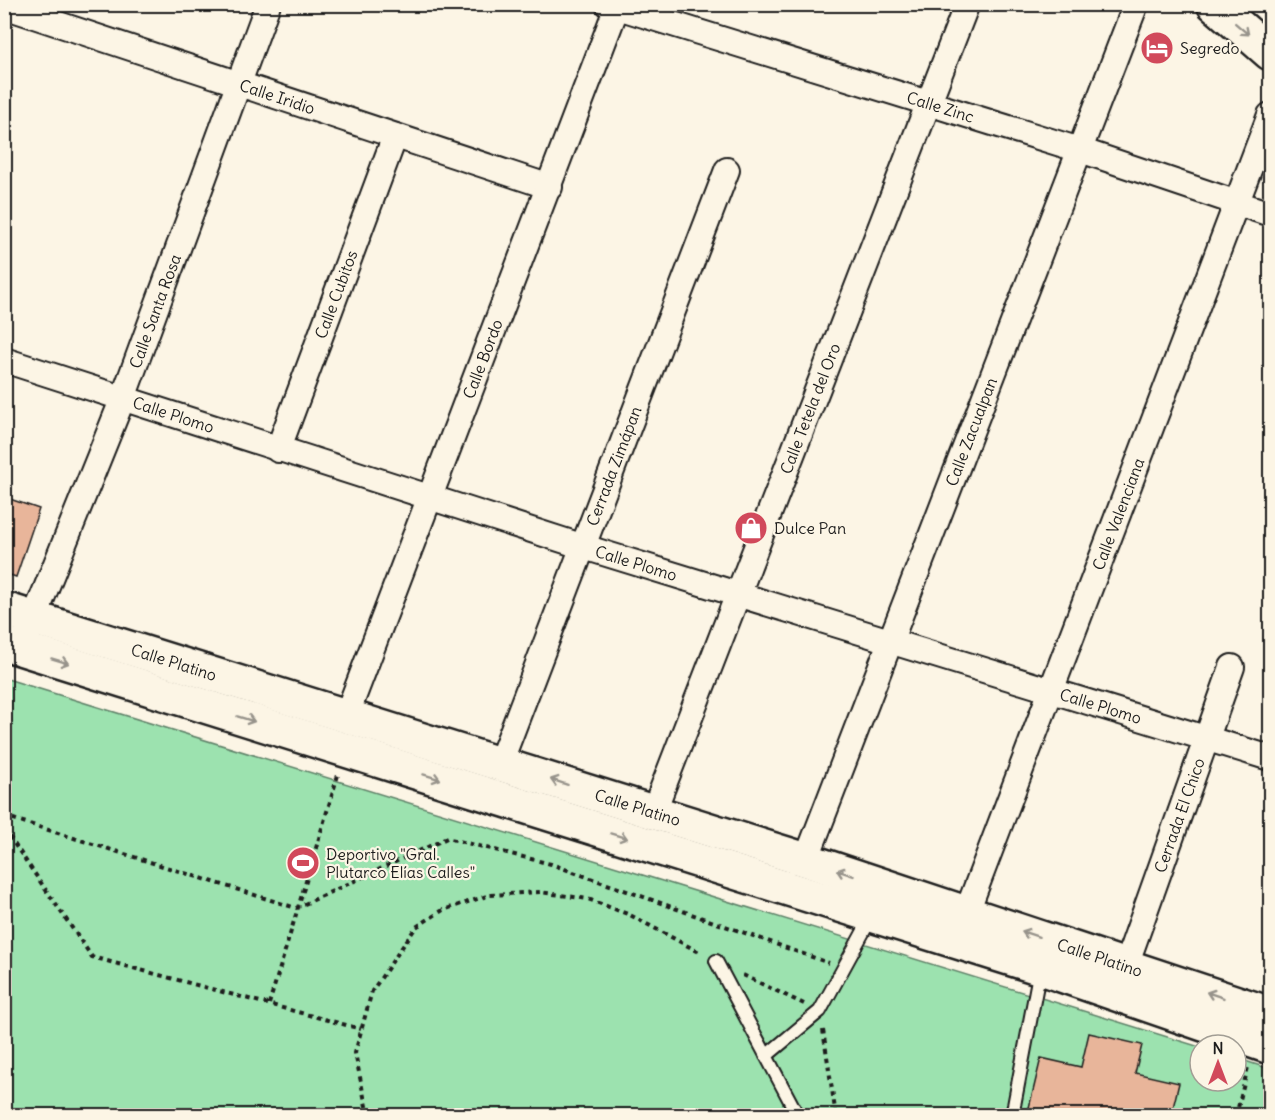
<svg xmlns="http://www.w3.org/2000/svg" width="1275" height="1120" font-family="Delius,sans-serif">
	<rect width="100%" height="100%" fill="#fcf5e5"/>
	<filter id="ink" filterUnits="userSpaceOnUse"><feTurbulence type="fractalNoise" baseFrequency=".0167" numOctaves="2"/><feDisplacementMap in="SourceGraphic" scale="12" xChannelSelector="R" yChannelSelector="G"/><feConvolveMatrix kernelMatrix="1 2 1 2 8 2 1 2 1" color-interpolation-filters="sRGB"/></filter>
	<g filter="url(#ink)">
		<path fill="#9ce2af" stroke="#5c7f66" stroke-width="1.5" d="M 4,678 L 1200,1047 L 1200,1081 L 1236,1081 L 1236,1058 L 1270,1069 L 1270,1115 L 5,1115 Z"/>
		<path fill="#e8b59a" stroke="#1c1c1c" stroke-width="1.5" d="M 4,497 L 39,509 L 16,577 L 4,573 Z
			M 1089,1033 L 1142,1045 L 1135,1073 L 1179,1083 L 1171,1116 L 1027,1116 L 1041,1058 L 1081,1067 Z"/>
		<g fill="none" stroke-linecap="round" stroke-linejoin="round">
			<g stroke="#1c1c1c" stroke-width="16">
				<path id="lane" d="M 716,961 L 798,1116
					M 766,1056 L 820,1011 L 872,916
					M 1012,1116 L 1040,969"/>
			</g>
			<g stroke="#1c1c1c" stroke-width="28">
				<g id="street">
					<path id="s1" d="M 608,4 L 1080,150 L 1270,214"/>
					<path id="s2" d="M 4,6 L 550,187"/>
					<path id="s3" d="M 4,360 L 584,547 L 1270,758"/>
					<path id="s4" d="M 278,450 L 395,136"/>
					<path id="s5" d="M 28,633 L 123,398 L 268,4"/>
					<path id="s6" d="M 347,714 L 618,4"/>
					<path id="s7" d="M 500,763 L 727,170"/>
					<path id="s8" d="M 653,813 L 967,4"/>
					<path id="s9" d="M 806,860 L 1136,4"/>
					<path id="s10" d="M 966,914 L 1270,115"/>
					<path id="s11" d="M 1126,965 L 1232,667"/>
				</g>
			</g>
			<g stroke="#1c1c1c" stroke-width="38">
				<g id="secondary">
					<path d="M 1214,4 L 1270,53"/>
					<path id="s12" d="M 4,609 L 806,860 L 1270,1014"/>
					<path d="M 4,643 L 1041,968 L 1270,1047"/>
				</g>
			</g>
			<path stroke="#1c1c1c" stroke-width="4" stroke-dasharray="4.5 4.5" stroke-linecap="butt" d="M 4,816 L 296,908 L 447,838 L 551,864 L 829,963
				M 4,829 L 92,957 L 361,1029
				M 743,975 L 804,1004
				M 269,1004 L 338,775
				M 823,1030 L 836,1116
				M 368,1116 L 355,1053 L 372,991 L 416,927 L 443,910 L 490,895 L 540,892 L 588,899 L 630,915 L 701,953
				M 1236,1116 L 1248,1067"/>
			<use href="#lane" stroke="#fcf5e5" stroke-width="12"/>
			<use href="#street" stroke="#fcf5e5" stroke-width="24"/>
			<use href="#secondary" stroke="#fcf5e5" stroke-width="33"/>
		</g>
		<defs><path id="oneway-shaft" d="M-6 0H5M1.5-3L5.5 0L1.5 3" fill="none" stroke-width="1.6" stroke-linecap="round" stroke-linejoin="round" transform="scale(1.5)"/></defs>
		<g stroke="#97938b">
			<use href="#oneway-shaft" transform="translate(1242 29) rotate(41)"/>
			<use href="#oneway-shaft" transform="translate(60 661) rotate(17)"/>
			<use href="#oneway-shaft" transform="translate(246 719) rotate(17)"/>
			<use href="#oneway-shaft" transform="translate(432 777) rotate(17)"/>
			<use href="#oneway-shaft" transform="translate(559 782) rotate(-162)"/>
			<use href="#oneway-shaft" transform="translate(619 836) rotate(17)"/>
			<use href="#oneway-shaft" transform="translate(845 873) rotate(-161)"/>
			<use href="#oneway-shaft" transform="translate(1030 934) rotate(-162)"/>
			<use href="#oneway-shaft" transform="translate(1215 995) rotate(-161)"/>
		</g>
	</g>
	<defs>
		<g id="hotel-disc" transform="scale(1.725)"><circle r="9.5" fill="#d1495b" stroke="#fcf5e5"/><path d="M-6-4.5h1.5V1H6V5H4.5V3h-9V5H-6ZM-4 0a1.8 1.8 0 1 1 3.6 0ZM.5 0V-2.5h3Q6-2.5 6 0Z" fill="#fff"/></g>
		<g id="shop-disc" transform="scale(1.725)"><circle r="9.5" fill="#d1495b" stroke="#fcf5e5"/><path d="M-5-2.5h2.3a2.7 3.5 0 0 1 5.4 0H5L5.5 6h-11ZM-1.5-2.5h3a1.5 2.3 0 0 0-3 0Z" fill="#fff"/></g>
		<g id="stadium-disc" transform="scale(1.725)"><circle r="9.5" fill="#d1495b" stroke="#fcf5e5"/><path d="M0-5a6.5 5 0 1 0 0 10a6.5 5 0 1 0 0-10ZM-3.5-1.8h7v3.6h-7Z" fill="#fff"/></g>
	</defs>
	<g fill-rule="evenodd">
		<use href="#hotel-disc" x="1157" y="48"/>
		<use href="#shop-disc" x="751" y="528"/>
		<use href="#stadium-disc" x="303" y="863"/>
	</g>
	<g text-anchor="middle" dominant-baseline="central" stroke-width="4.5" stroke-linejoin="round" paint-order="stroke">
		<g font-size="16" fill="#1c1c1c" stroke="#fcf5e5" text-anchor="start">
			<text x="1180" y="48">Segredo</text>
			<text x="774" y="528">Dulce Pan</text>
			<text x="326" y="854">Deportivo "Gral.<tspan x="326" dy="18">Plutarco Elías Calles"</tspan></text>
		</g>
		<g font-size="16" fill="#1c1c1c" stroke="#fcf5e5">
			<text stroke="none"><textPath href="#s2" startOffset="288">Calle Iridio</textPath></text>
			<text stroke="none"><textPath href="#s1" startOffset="348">Calle Zinc</textPath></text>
			<text stroke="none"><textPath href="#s4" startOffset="166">Calle Cubitos</textPath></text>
			<text stroke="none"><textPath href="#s5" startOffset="346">Calle Santa Rosa</textPath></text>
			<text stroke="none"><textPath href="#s6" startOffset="380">Calle Bordo</textPath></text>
			<text stroke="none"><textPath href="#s8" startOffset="434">Calle Tetela del Oro</textPath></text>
			<text stroke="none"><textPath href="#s3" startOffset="178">Calle Plomo</textPath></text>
			<text stroke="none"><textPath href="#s9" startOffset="459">Calle Zacualpan</textPath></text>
			<text stroke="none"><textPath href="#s7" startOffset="318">Cerrada Zimápan</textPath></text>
			<text stroke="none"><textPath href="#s10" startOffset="428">Calle Valenciana</textPath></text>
			<text stroke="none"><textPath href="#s3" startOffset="664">Calle Plomo</textPath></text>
			<text stroke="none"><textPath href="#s12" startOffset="178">Calle Platino</textPath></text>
			<text stroke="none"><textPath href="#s3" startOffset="1150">Calle Plomo</textPath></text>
			<text stroke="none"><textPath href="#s12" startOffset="664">Calle Platino</textPath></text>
			<text stroke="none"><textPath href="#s11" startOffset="159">Cerrada El Chico</textPath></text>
			<text stroke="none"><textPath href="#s12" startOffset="1150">Calle Platino</textPath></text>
		</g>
	</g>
	<rect width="1275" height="1120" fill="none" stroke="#fcf5e5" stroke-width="24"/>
	<rect x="12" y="12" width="1251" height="1096" fill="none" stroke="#1c1c1c" stroke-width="2" filter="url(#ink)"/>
	<g transform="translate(1218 1063)"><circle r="28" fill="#fcf5e5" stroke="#a29e95" stroke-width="1.5"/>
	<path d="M0-4.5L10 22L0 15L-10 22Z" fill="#d1495b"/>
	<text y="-9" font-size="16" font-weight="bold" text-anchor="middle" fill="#1c1c1c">N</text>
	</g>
</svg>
